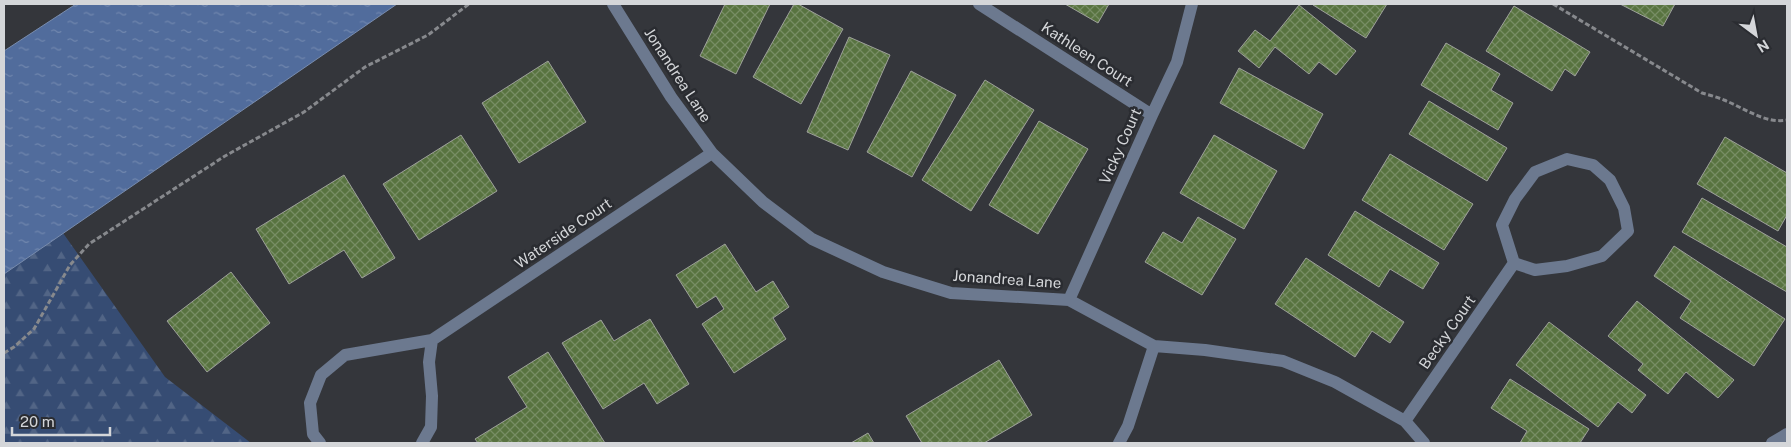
<svg xmlns="http://www.w3.org/2000/svg" width="1791" height="447" font-family="'Public Sans',sans-serif">
	<defs>
		<pattern id="forest-firs" width="22" height="20" patternUnits="userSpaceOnUse" patternTransform="scale(1.25)"><rect width="22" height="20" fill="#364c73"/><path d="M5 1l3.5 6h-7zM16 11l3.5 6h-7z" fill="#526586"/></pattern>
		<pattern id="water-ripples" width="26" height="14" patternUnits="userSpaceOnUse" patternTransform="scale(1.25)"><rect width="26" height="14" fill="#516c9c"/><path d="M2 4q2-2 4 0t4 0M15 11q2-2 4 0t4 0" fill="none" stroke="#7187ae"/></pattern>
		<pattern id="building-cross-hatch" width="8" height="8" patternUnits="userSpaceOnUse" patternTransform="scale(1.25)"><rect width="8" height="8" fill="#587340"/><path d="M0 0l8 8M0 8l8-8" fill="none" stroke="#778d64"/></pattern>
	</defs>
	<rect width="100%" height="100%" fill="#34363b"/>
	<path fill="url(#forest-firs)" d="M 63,233 L 165,377 L 251,443 L 4,443 L 4,274 Z"/>
	<path fill="url(#water-ripples)" stroke="#788cae" d="M 76,4 L 397,4 L 4,274 L 4,51 Z"/>
	<path fill="url(#building-cross-hatch)" stroke="#9da09a" d="M 725,4 L 770,4 L 736,74 L 700,56 Z
		M 794,4 L 798,4 L 843,29 L 801,104 L 753,77 Z
		M 1065,4 L 1109,4 L 1098,23 Z
		M 1314,4 L 1387,4 L 1366,38 L 1313,5 Z
		M 1620,4 L 1675,4 L 1663,26 Z
		M 1299,5 L 1356,51 L 1336,75 L 1319,62 L 1309,74 L 1275,47 L 1259,68 L 1238,51 L 1255,30 L 1270,41 Z
		M 1514,6 L 1590,52 L 1575,76 L 1565,69 L 1552,91 L 1486,51 Z
		M 849,37 L 890,55 L 848,150 L 807,132 Z
		M 1446,43 L 1500,74 L 1491,90 L 1513,103 L 1498,130 L 1421,85 Z
		M 548,61 L 586,122 L 519,163 L 482,103 Z
		M 1239,68 L 1323,114 L 1304,149 L 1220,103 Z
		M 911,71 L 956,95 L 912,177 L 867,152 Z
		M 985,80 L 1034,110 L 971,211 L 922,180 Z
		M 1429,101 L 1507,148 L 1487,181 L 1409,134 Z
		M 1039,121 L 1088,149 L 1038,234 L 989,205 Z
		M 461,135 L 497,191 L 419,240 L 383,184 Z
		M 1214,135 L 1277,171 L 1244,229 L 1180,193 Z
		M 1725,137 L 1787,173 L 1787,215 L 1778,231 L 1697,184 Z
		M 1390,154 L 1473,204 L 1444,250 L 1362,200 Z
		M 344,175 L 395,258 L 362,278 L 344,250 L 289,284 L 256,229 Z
		M 1702,198 L 1787,247 L 1787,292 L 1682,232 Z
		M 1355,211 L 1439,263 L 1423,289 L 1390,269 L 1379,287 L 1328,255 Z
		M 1198,217 L 1236,239 L 1202,295 L 1145,262 L 1163,232 L 1182,243 Z
		M 725,244 L 756,292 L 773,281 L 789,307 L 773,318 L 786,339 L 734,373 L 702,324 L 724,309 L 716,296 L 697,308 L 676,275 Z
		M 1674,246 L 1785,319 L 1754,366 L 1680,318 L 1691,301 L 1654,276 Z
		M 1306,258 L 1404,322 L 1390,343 L 1372,331 L 1355,357 L 1275,304 Z
		M 231,272 L 270,323 L 207,372 L 167,321 Z
		M 1637,301 L 1734,380 L 1718,398 L 1686,372 L 1668,394 L 1638,370 L 1643,364 L 1608,336 Z
		M 650,319 L 689,384 L 657,404 L 644,383 L 603,409 L 562,343 L 601,320 L 614,341 Z
		M 1549,322 L 1646,395 L 1632,413 L 1618,402 L 1598,427 L 1516,365 Z
		M 548,352 L 605,443 L 478,443 L 475,439 L 527,407 L 508,377 Z
		M 999,360 L 1032,415 L 984,443 L 922,443 L 906,416 Z
		M 1510,379 L 1589,429 L 1580,443 L 1520,443 L 1527,431 L 1491,408 Z
		M 868,433 L 874,443 L 851,443 Z"/>
	<g fill="none" stroke-linecap="round" stroke-linejoin="round">
		<path stroke="#87898d" stroke-width="3" stroke-dasharray="5 2.5" stroke-linecap="butt" d="M 1553,4 L 1702,93 C 1709,95 1717,97 1724,100 C 1744,108 1765,124 1787,120
			M 4,353 L 14,347 L 34,329 L 70,265 L 89,244 L 225,156 L 304,112 L 365,67 L 428,35 L 469,4"/>
		<path stroke="#6c798f" stroke-width="12" d="M 613,4 L 671,97 L 712,153 L 763,202 L 812,239 L 883,272 L 951,293 L 1069,300 L 1154,346 L 1205,350 L 1283,361 L 1335,382 L 1405,421 L 1424,443
			M 979,4 L 1152,115
			M 1069,300 L 1152,115 L 1177,62 L 1192,4
			M 432,340 L 712,153
			M 1405,421 L 1514,263 L 1502,225 L 1515,199 L 1535,172 L 1567,159 L 1593,165 L 1610,180 L 1624,208 L 1628,231 L 1602,256 L 1567,266 L 1535,270 L 1514,263
			M 320,443 L 313,434 L 310,403 L 321,375 L 345,355 L 432,340 L 429,362 L 432,396 L 431,427 L 422,443
			M 1119,443 L 1128,426 L 1154,346
			M 1772,443 L 1787,434"/>
	</g>
	<g text-anchor="middle" dominant-baseline="central" stroke-width="5" stroke-linejoin="round" paint-order="stroke">
		<g font-size="15" fill="#d4d6d9" stroke="#2a2c31">
			<text transform="translate(1087 54) rotate(33)">Kathleen Court</text>
			<text transform="translate(678 75) rotate(57)">Jonandrea Lane</text>
			<text transform="translate(1120 146) rotate(-66)">Vicky Court</text>
			<text transform="translate(563 233) rotate(-34)">Waterside Court</text>
			<text transform="translate(1007 279) rotate(4)">Jonandrea Lane</text>
			<text transform="translate(1447 332) rotate(-55)">Becky Court</text>
		</g>
	</g>
	<rect width="1791" height="447" fill="none" stroke="#d4d6d9" stroke-width="10"/>
	<g transform="translate(1756 35) rotate(148)" stroke="#2a2c31" stroke-width="4" paint-order="stroke">
	<path d="M0-4L9 19L0 12L-9 19Z" fill="#d4d6d9"/>
	<text y="-8" font-size="14" font-weight="bold" text-anchor="middle" fill="#d4d6d9">N</text>
	</g>
	<path d="M12 427v8h98v-8" fill="none" stroke="#d4d6d9" stroke-width="2.5"/>
	<text x="20" y="427" font-size="15" fill="#d4d6d9" stroke="#2a2c31" stroke-width="4" paint-order="stroke">20 m</text>
</svg>
